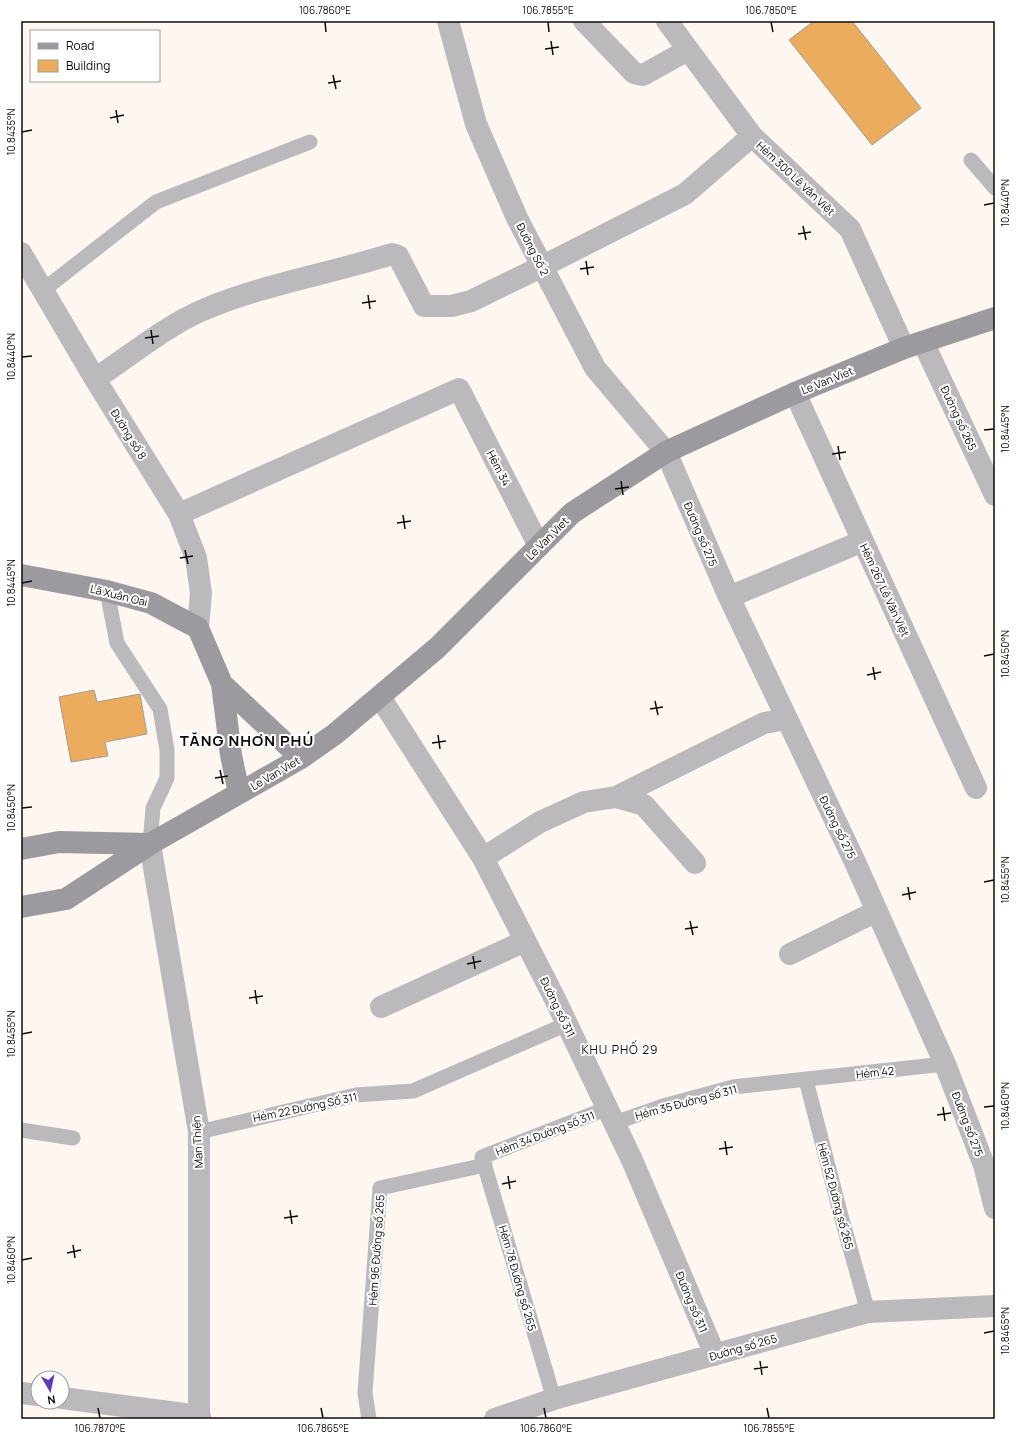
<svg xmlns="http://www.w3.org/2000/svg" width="1016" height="1440" font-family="Manrope,sans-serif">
	<rect width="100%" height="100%" fill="#fef6f0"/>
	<path fill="#ecac5e" stroke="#a29c96" d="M 814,21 L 852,21 L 921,108 L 872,145 L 789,40 Z
		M 94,690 L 97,702 L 140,694 L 147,734 L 105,742 L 108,756 L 71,762 L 59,697 Z"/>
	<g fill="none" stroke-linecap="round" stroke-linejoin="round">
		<path stroke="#bbb9bc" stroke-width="15" d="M 971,160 L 995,188
			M 42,291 L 156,202 L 310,142
			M 107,591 L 117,643 L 160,709 L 167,750 L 167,778 L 153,808 L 150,844
			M 806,1080 L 840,1212 L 868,1312
			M 614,1123 L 663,1106 L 733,1087 L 945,1064
			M 21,1130 L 73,1138
			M 199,1132 L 356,1095 L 413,1091 L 567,1024
			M 554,1399 L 482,1157 L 608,1108
			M 369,1419 L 365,1393 L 380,1188 L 485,1165"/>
		<path stroke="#bbb9bc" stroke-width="22" d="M 448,21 L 476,124 L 517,218 L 595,368 L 666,452 L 729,597 L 855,862 L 945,1064 L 984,1165 L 995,1208
			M 584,21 L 634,73 L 643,75 L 688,50
			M 667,21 L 752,136 L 850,229 L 904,348
			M 21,253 L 95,379 L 179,514 L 196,558 L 201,593 L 198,628
			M 923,342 L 995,495
			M 95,379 C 130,356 164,327 203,310 C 264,284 329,274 392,254 L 398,256 L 424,306 L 451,306 L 471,301 L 541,267 L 685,194 L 752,136
			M 795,393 L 976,788
			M 179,514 L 459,389 L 539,546
			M 729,597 L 851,546
			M 380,697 L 483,858 L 554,997 L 632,1160 L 715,1355
			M 616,797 L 764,723 L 787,719
			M 483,858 L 540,822 L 584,802 L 616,797 L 644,805 L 695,863
			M 790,954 L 877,911
			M 381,1007 L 525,941
			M 21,1393 L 38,1395
			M 62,1398 L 200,1416
			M 495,1419 L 554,1399 L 868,1312 L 995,1306"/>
		<path stroke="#bbb9bc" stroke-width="22" d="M 150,844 L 199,1132 L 199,1419"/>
		<path stroke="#9d9a9f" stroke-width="22" d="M 21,575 L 107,591 L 151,603 L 198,628 L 222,684 L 231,755 L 239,793
			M 222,684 L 301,758
			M 21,849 L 59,842 L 150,844
			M 21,907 L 66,899 L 150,844 L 301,758 L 335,734 L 437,648 L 572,513 L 666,452 L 795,393 L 904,348 L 995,318"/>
	</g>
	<path fill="none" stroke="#0d0b09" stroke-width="1.5" d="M 325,22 L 326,32M 548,22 L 549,32M 771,22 L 773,32M 551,41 L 553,55M 545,49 L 559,47M 333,75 L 336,89M 328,83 L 341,81M 116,110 L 118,123M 110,118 L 124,115M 22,132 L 32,130M 984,205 L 994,203M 803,226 L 806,240M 798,234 L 811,232M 586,261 L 588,275M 580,269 L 594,267M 368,295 L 370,309M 362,303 L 376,301M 151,330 L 153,344M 145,338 L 159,336M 22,357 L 32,356M 984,430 L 994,429M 838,446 L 840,460M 832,454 L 846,452M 621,481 L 623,495M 615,489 L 629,487M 403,515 L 405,529M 397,523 L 411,521M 185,550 L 188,564M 180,558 L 193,556M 22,583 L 32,581M 984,656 L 994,654M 873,667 L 875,680M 867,675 L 881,672M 655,701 L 658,715M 650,709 L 663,707M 438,735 L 440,749M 432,743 L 446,741M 220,770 L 223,784M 215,778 L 228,776M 22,808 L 32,807M 984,882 L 994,880M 908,887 L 910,900M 902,895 L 916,892M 690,921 L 693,935M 685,929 L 698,927M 473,956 L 475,969M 467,964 L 481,961M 255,990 L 257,1004M 249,998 L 263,996M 22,1034 L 32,1032M 943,1107 L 945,1121M 984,1107 L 994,1106M 937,1115 L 951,1113M 725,1141 L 727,1155M 719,1149 L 733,1147M 508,1176 L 510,1189M 502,1184 L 516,1181M 290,1210 L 292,1224M 284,1218 L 298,1216M 73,1245 L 75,1258M 67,1253 L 81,1250M 22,1260 L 32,1258M 984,1333 L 994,1331M 760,1361 L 762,1375M 754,1369 L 768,1367M 98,1408 L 100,1418M 321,1408 L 323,1418M 544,1408 L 546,1418M 767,1408 L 769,1418"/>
	<g text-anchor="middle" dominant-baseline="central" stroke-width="4" stroke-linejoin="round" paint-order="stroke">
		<g font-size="11" fill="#0d0b09" stroke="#fff">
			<text transform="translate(796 178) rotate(43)">Hẻm 300 Lê Văn Việt</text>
			<text transform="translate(533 249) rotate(63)">Đường Số 2</text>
			<text transform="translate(827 380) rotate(-22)">Le Van Viet</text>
			<text transform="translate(959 418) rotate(65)">Đường số 265</text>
			<text transform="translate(129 434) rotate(58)">Đường số 8</text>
			<text transform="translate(499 468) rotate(63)">Hẻm 34</text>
			<text transform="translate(701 534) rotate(67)">Đường số 275</text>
			<text transform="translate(547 538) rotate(-45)">Le Van Viet</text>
			<text transform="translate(885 590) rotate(65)">Hẻm 267 Lê Văn Việt</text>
			<text transform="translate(119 595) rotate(14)">Lã Xuân Oai</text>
			<text transform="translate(275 773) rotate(-30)">Le Van Viet</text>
			<text transform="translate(838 827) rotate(64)">Đường số 275</text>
			<text transform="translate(558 1007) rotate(64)">Đường số 311</text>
			<text transform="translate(875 1072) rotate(-6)">Hẻm 42</text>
			<text transform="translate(686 1102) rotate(-15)">Hẻm 35 Đường số 311</text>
			<text transform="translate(305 1107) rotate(-12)">Hẻm 22 Đường Số 311</text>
			<text transform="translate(968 1124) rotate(69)">Đường số 275</text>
			<text transform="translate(545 1133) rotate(-21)">Hẻm 34 Đường số 311</text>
			<text transform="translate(197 1142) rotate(-93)">Man Thiện</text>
			<text transform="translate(836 1196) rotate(75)">Hẻm 52 Đường số 265</text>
			<text transform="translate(376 1250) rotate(-86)">Hẻm 96 Đường số 265</text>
			<text transform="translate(518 1278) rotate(74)">Hẻm 78 Đường số 265</text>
			<text transform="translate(692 1302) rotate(67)">Đường số 311</text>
			<text transform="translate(743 1347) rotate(-16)">Đường số 265</text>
		</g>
		<g font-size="12" letter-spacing="1" fill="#0d0b09" stroke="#fff">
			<text x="620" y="1049">KHU PHỐ 29</text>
		</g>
		<g font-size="15" font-weight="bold" letter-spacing="1" fill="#0d0b09" stroke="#fff">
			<text x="247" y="740">TĂNG NHƠN PHÚ</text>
		</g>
	</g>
	<rect width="1016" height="1440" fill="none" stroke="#ffffff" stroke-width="44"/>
	<rect x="30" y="30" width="130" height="52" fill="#ffffff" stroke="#9e9d9d"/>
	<rect x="38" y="43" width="20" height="6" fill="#9d9a9f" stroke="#9e9d9d"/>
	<text x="66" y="50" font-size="12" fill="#0d0b09">Road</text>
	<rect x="38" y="60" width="20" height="12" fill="#ecac5e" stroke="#9e9d9d"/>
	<text x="66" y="70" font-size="12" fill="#0d0b09">Building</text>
	<g transform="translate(50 1390) rotate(171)"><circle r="19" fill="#ffffff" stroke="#9e9d9d"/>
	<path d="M0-3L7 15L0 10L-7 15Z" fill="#603bb4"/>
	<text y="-6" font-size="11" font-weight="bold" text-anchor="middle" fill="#0d0b09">N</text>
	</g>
	<rect x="22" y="22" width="972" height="1396" fill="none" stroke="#0d0b09" stroke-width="1.5"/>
	<g font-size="10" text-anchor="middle" fill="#0d0b09">
		<text x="325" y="14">106.7860°E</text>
		<text x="548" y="14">106.7855°E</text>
		<text x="771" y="14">106.7850°E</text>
		<text transform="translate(11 132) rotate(-90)" y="4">10.8435°N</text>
		<text transform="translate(1005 203) rotate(-90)" y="4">10.8440°N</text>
		<text transform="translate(11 357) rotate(-90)" y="4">10.8440°N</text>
		<text transform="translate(1005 429) rotate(-90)" y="4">10.8445°N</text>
		<text transform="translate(11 583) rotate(-90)" y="4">10.8445°N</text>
		<text transform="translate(1005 654) rotate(-90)" y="4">10.8450°N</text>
		<text transform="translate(11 808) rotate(-90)" y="4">10.8450°N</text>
		<text transform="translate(1005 880) rotate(-90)" y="4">10.8455°N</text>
		<text transform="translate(11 1034) rotate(-90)" y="4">10.8455°N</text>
		<text transform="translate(1005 1106) rotate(-90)" y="4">10.8460°N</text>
		<text transform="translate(11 1260) rotate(-90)" y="4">10.8460°N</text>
		<text transform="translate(1005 1331) rotate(-90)" y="4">10.8465°N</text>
		<text x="100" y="1432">106.7870°E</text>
		<text x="323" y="1432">106.7865°E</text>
		<text x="546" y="1432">106.7860°E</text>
		<text x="769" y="1432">106.7855°E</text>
	</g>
</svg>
